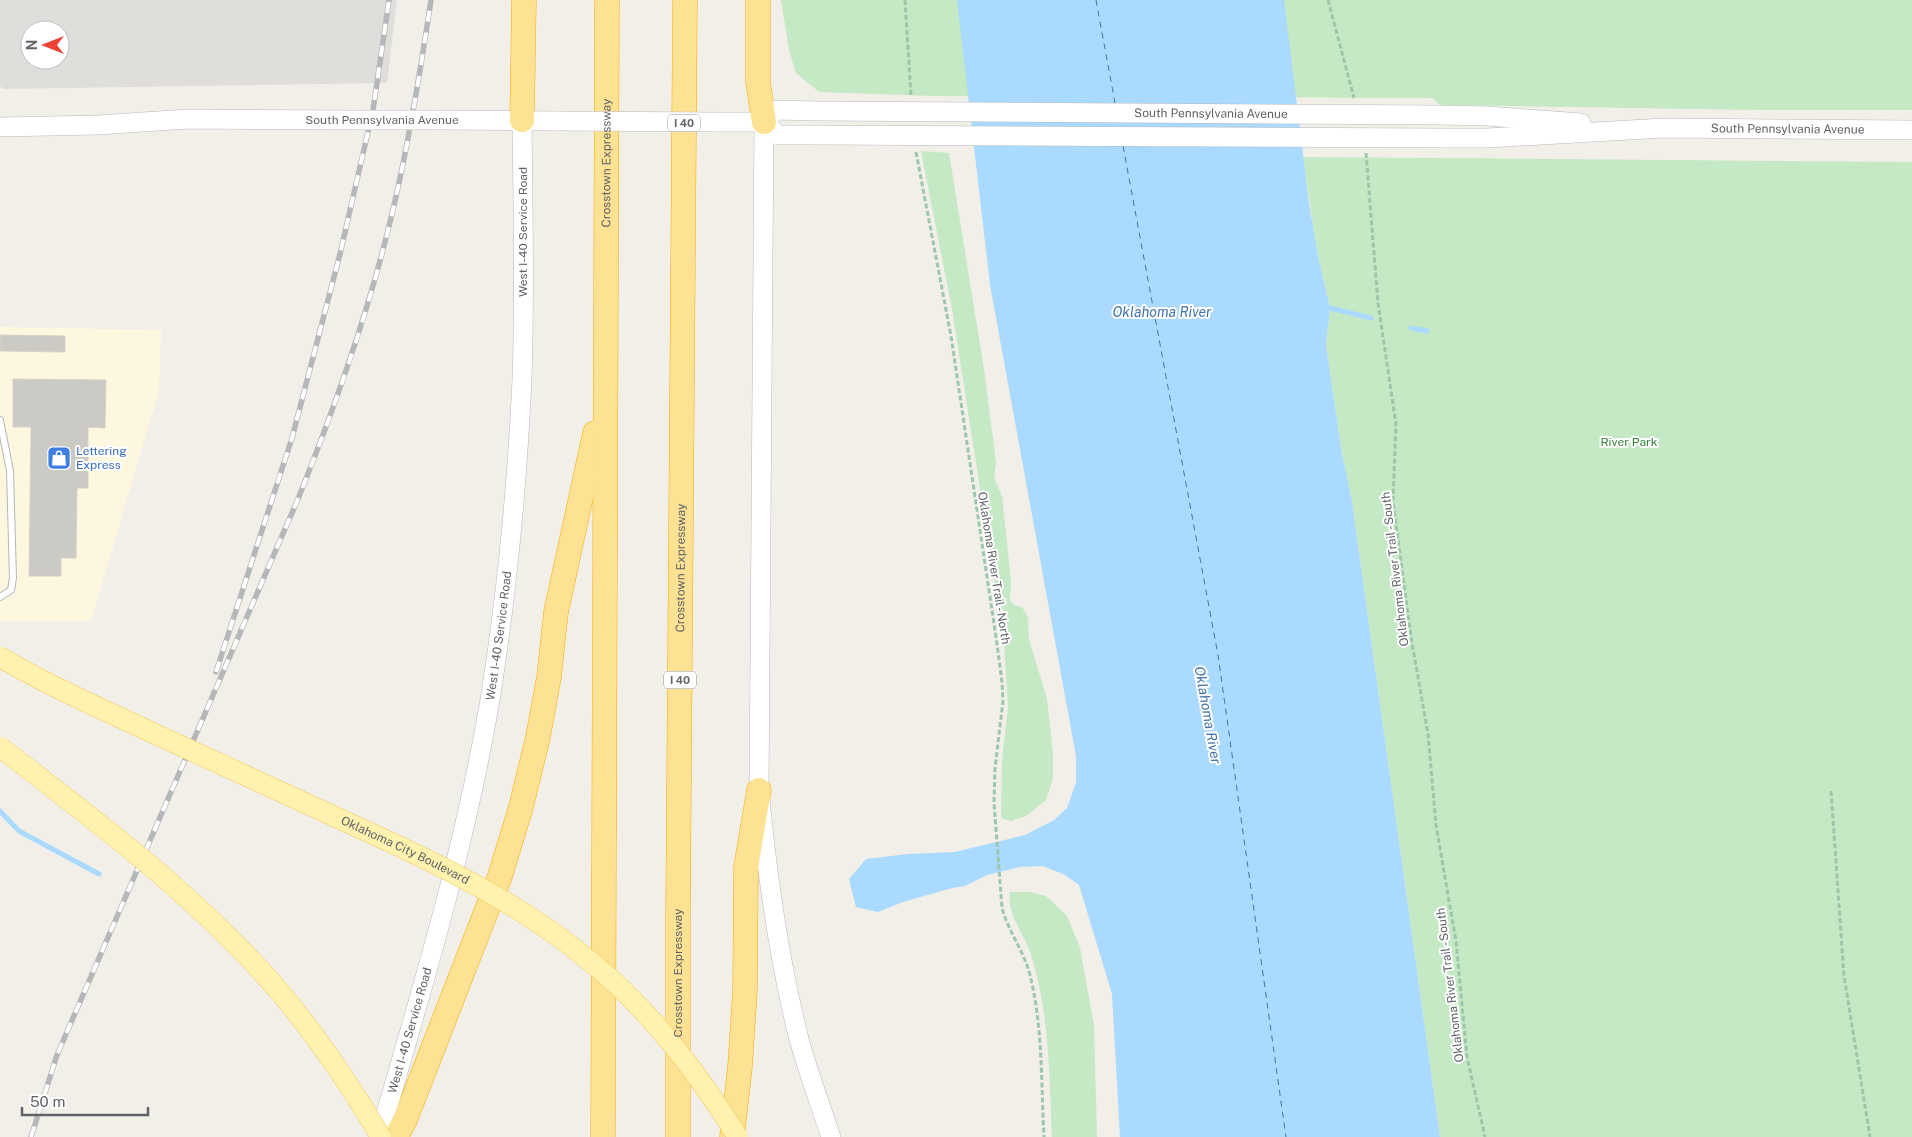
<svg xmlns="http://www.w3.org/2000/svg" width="1912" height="1137" font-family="'Public Sans',sans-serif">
	<rect width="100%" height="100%" fill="#f1efe8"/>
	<path fill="#fef7e0" d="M 0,327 L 161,330 L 159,391 L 91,621 L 0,621 Z"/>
	<path fill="#e0deda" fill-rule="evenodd" d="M 0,0 L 397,0 L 387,83 L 3,89 L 0,86 ZM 30,30 L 60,30 L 60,60 L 30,60 Z"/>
	<path fill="#c5e8c5" d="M 781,0 L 1912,0 L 1912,110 L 1759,110 L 1440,105 L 1432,98 L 935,96 L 819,92 L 796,73 L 789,50 Z
		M 921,151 L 949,153 L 984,369 L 996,463 L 994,478 L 1002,496 L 1011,580 L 1010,600 L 1014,605 L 1022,607 L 1028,617 L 1029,639 L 1047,699 L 1053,753 L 1053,778 L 1046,800 L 1026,816 L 1011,821 L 1001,818 L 1002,760 L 1008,707 L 1004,643 L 952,309 Z
		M 1303,157 L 1912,162 L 1912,1137 L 1440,1137 L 1352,502 L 1341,448 L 1326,345 L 1330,308 L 1317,252 Z
		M 1010,892 L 1029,892 L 1046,896 L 1067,916 L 1080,948 L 1094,1025 L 1097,1137 L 1052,1137 C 1049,1074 1050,1013 1030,952 C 1023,932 1007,915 1010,892 Z"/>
	<path fill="#aadaff" d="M 957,0 L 1284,0 L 1309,203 L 1318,256 L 1330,308 L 1326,345 L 1341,448 L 1352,502 L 1440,1137 L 1120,1137 L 1112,994 L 1079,885 L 1065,875 L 1043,866 L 1020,867 L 987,875 L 965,886 L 952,888 L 903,902 L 878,912 L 856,907 L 849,879 L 866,859 L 908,854 L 955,852 L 1025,835 L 1054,820 L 1067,808 L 1076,783 L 1076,756 L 990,285 Z"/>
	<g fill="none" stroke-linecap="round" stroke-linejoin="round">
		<path stroke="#aadaff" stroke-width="5" d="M 1330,308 L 1371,318
			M 1411,328 L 1427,331
			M 0,811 L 19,831 L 99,874"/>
		<path stroke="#4174aa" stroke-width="1" stroke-dasharray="6 5" stroke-linecap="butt" d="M 1096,0 L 1115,103
			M 1123,146 L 1218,655 L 1286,1137"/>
	</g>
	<path fill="#cccac5" stroke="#d6d1c6" d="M 0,335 L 65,336 L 65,352 L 0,351 Z
		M 13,379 L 106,380 L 105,428 L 88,427 L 88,488 L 77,488 L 76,558 L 61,558 L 61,576 L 29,576 L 31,427 L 13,427 Z"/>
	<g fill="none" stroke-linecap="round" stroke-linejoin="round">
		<g stroke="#b5b8bc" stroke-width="8">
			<path id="lane" d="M 0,420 L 10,471 L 13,578 L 11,590 L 0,597"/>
		</g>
		<g stroke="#b6babf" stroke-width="20">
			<g id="secondary">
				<path d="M 1440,115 L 1487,116 L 1581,123"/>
				<path d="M 438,120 L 555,121"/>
				<path d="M 717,122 L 764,122 L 778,135 L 817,135"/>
				<path d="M 764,122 L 759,790 C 767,874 778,957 799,1039 C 808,1072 820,1104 831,1137"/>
				<path d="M 764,122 L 776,110 L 817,111"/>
				<path d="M 0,127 L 98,125 L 188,119 L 355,120"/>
				<path id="s1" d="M 1443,138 L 1488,138 L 1664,128 L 1912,130"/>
				<path id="s2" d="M 379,1137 C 421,993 465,848 490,700 C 507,594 517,487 522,380 C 525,293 523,207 522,120"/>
			</g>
		</g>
		<g stroke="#f9ab00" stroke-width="25">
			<g id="highway">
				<path d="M 758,0 L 758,82 L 764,122"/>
				<path d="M 522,120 L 524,0"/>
				<path d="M 396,1137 L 405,1120 L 500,876 L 521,807 L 538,737 L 549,677 L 556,612 L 595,433"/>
				<path id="s3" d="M 603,1137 L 607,0"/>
				<path id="s4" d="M 678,1137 L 678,914 L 685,0"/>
				<path d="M 732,1137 L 740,1067 L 745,990 L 746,867 L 759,790"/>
			</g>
		</g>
		<path stroke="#9cc7a9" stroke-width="3" stroke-dasharray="5 2.5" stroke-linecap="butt" d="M 905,0 L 911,96
			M 1328,0 L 1354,98
			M 916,152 L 951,336 L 996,637 L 1002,682 L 1003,701 L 995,768 L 994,803 L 1002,908 C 1008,931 1024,951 1030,975 C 1043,1027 1041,1084 1044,1137
			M 1366,153 L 1378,303 L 1396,424 L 1393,501 L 1411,637 L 1428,734 L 1436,825 L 1456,941 L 1467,1057 L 1485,1137
			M 1831,791 L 1844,976 L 1870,1137"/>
		<use href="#lane" stroke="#fff" stroke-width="6"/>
		<use href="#secondary" stroke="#fff" stroke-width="19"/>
		<use href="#highway" stroke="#fde293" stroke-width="24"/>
		<g stroke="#b6b7b8" stroke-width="5.5">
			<path id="rail" d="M 216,672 L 292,438 L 340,254 L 373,110 L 389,0
				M 31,1137 L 57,1055 L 298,499 C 337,402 372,303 395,201 C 410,135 421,67 431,0"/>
		</g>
		<use href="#rail" stroke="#fff" stroke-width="4" stroke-dasharray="11" stroke-linecap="butt"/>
		<g stroke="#b6babf" stroke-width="20" stroke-linecap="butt">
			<g id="secondary-bridge">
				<path id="s5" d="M 817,111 L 1440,115"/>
				<path d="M 355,120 L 438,120"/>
				<path d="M 555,121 L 717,122"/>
				<path d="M 817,135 L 1443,138"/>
			</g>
		</g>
		<g stroke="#f2c960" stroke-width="21" stroke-linecap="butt">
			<g id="primary-bridge">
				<path id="s6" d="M 0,657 C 49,686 102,709 153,733 C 224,766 295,798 366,831 C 445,867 524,906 591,962 C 651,1011 697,1072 738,1137"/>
				<path d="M 0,747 C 87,814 175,880 251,960 C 302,1013 344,1075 381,1137"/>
			</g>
		</g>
		<use href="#secondary-bridge" stroke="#fff" stroke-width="19"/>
		<use href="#primary-bridge" stroke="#fff2af" stroke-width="20"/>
	</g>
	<defs>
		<g id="shop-square" transform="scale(1.25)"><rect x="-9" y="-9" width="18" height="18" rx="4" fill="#3f7fe0" stroke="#fff"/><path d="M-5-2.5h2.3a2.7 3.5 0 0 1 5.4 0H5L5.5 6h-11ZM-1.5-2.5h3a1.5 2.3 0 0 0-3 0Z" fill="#fff"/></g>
	</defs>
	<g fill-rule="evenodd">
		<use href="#shop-square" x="59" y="458"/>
	</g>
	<g text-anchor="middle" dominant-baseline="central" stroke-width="4" stroke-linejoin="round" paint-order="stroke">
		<g fill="#fff" stroke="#8f9295" stroke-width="1">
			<rect x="668" y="114.5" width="32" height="17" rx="4"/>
			<rect x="664" y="671.5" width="32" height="17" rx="4"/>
		</g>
		<g font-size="11" font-weight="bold" fill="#5f6368">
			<text x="684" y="123">I 40</text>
			<text x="680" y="680">I 40</text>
		</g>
		<g font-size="12" fill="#5f6368" stroke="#fff">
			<text stroke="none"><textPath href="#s5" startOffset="394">South Pennsylvania Avenue</textPath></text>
			<text x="382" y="120">South Pennsylvania Avenue</text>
			<text stroke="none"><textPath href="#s1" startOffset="345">South Pennsylvania Avenue</textPath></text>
			<text stroke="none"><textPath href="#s3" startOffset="974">Crosstown Expressway</textPath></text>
			<text transform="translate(523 232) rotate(-90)">West I-40 Service Road</text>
			<text transform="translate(994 568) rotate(81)">Oklahoma River Trail - North</text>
			<text stroke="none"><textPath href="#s4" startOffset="569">Crosstown Expressway</textPath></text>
			<text transform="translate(1395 569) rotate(-97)">Oklahoma River Trail - South</text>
			<text stroke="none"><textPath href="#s2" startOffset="516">West I-40 Service Road</textPath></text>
			<text stroke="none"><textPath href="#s6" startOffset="449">Oklahoma City Boulevard</textPath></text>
			<text stroke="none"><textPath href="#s4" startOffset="164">Crosstown Expressway</textPath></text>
			<text transform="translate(1450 985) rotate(-97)">Oklahoma River Trail - South</text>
			<text stroke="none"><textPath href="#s2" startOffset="111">West I-40 Service Road</textPath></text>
		</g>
		<g font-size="12" fill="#348238" stroke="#fff">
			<text x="1629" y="442">River Park</text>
		</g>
		<g font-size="12" fill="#366cbe" stroke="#fff" text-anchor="start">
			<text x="76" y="451">Lettering<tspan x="76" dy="14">Express</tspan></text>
		</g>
		<g font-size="14" font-style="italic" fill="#4174aa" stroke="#fff">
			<text x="1162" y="312">Oklahoma River</text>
			<text transform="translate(1208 715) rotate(80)">Oklahoma River</text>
		</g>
	</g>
	<g transform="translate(45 45) rotate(270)"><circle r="24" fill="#ffffff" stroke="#bfc1c3"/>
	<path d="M0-4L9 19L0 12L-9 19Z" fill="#ea4335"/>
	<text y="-8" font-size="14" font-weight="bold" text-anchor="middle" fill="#5f6368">N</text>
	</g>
	<path d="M22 1107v8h126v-8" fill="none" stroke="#5f6368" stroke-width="2.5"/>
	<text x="30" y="1107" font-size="15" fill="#5f6368" stroke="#ffffff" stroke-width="4" paint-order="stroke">50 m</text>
</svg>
